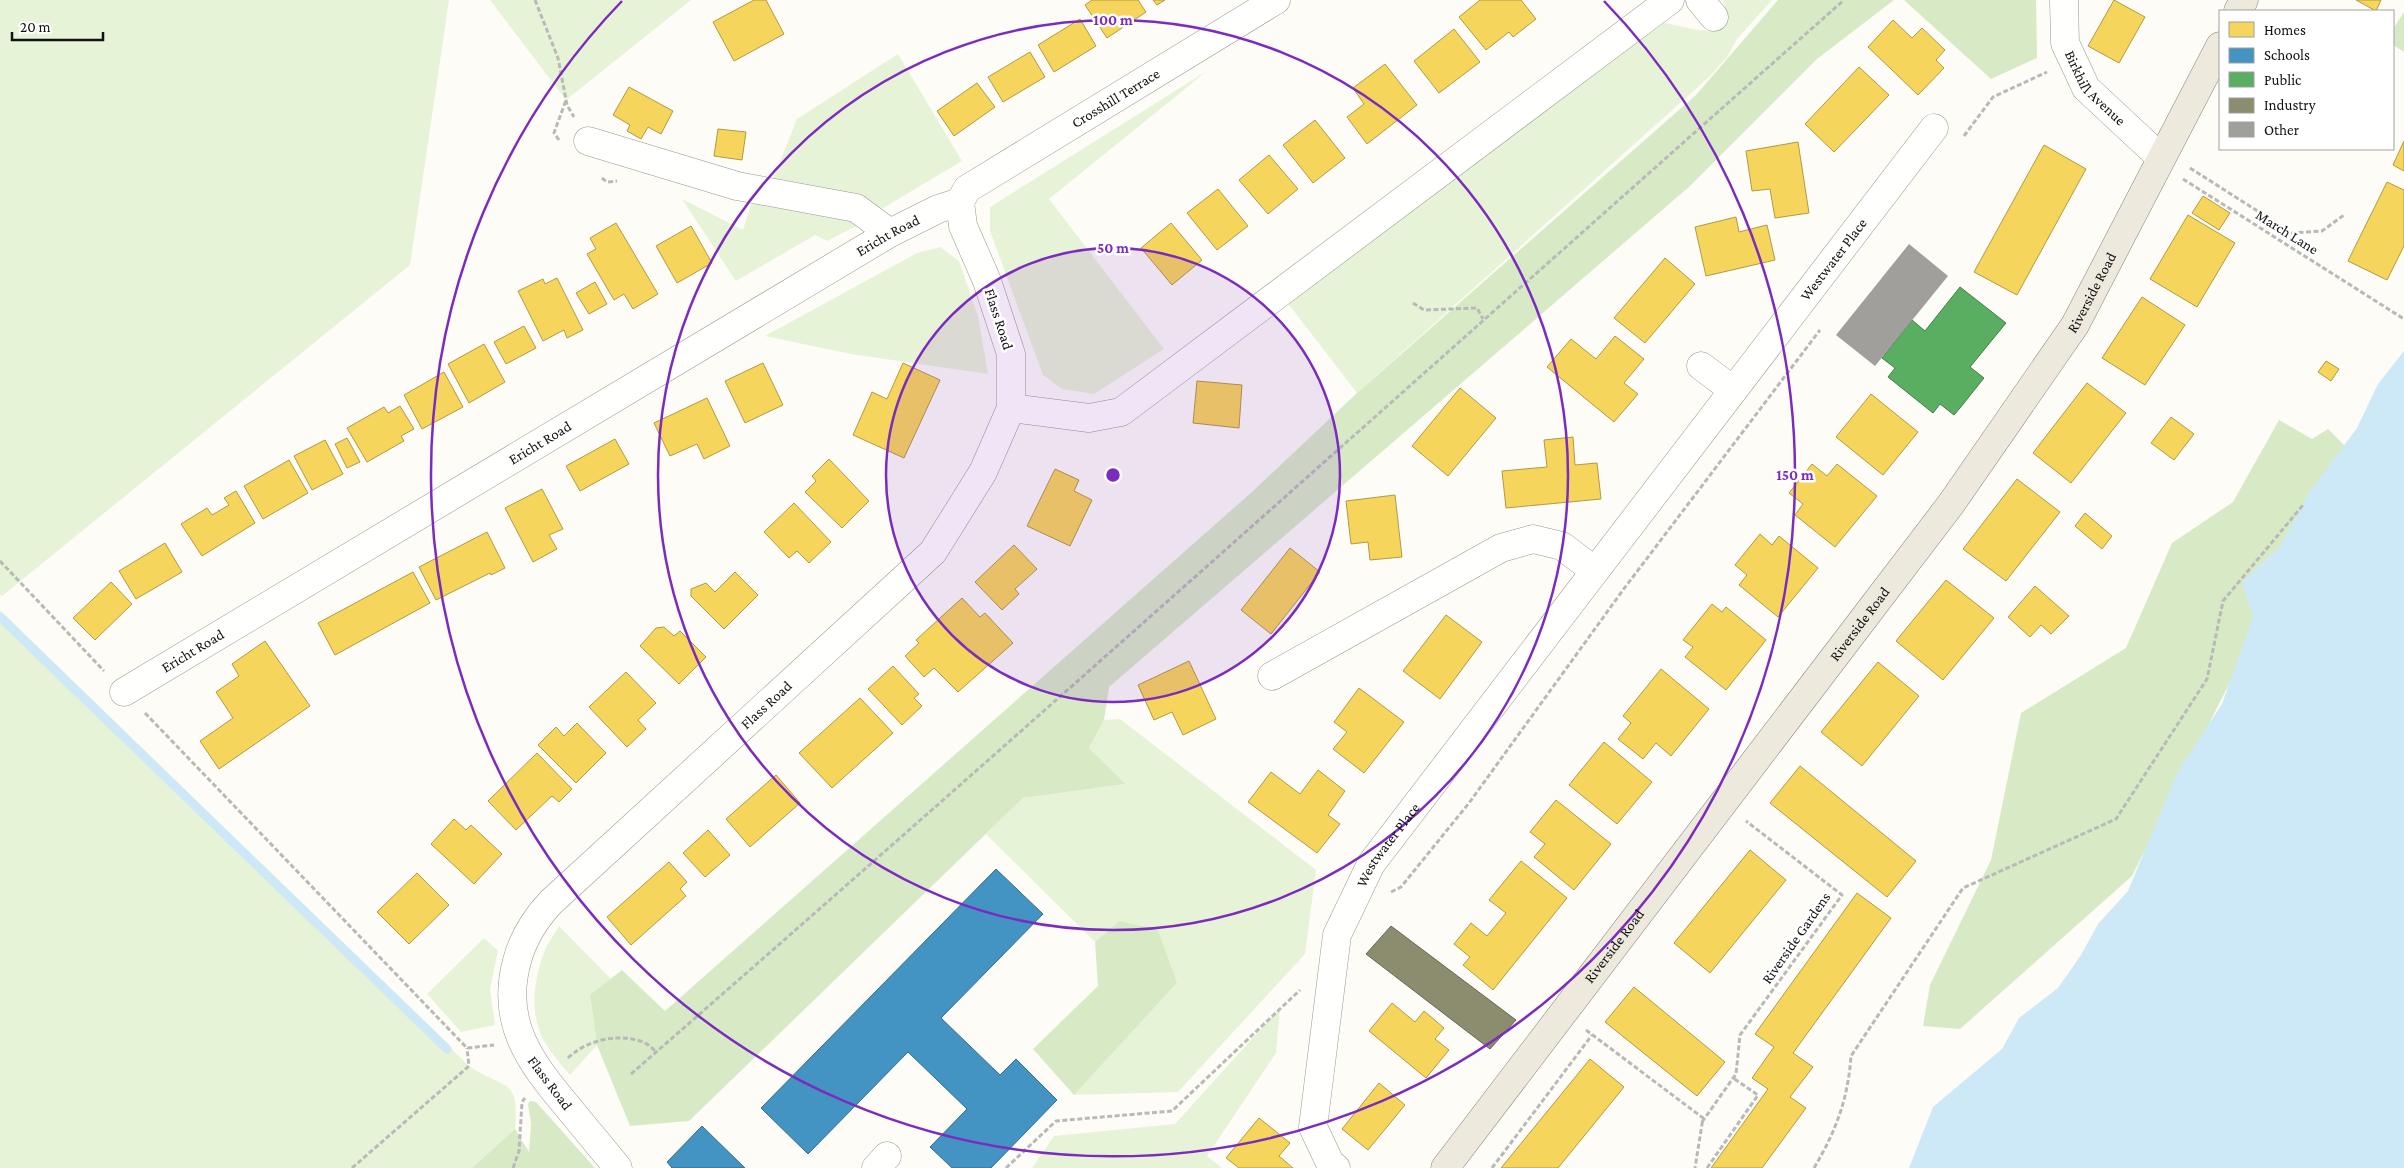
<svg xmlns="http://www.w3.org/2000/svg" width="2404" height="1168" font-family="'Crimson Pro',serif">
	<rect width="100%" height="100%" fill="#fdfcf7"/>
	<path fill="#e7f3d7" d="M 0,0 L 449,0 L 410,265 L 2,596 L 0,594 Z
		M 490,0 L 691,0 L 566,100 Z
		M 1723,0 L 1772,0 L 1737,39 L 1727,57 L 1709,77 L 1357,393 L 1287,302 L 1664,23 L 1698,30 L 1718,31 L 1727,18 Z
		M 898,54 L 962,161 L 883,208 L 772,182 L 797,119 Z
		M 1207,71 L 1049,199 L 1164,349 L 1094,394 L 1062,389 L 1043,375 L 990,231 L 990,207 Z
		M 682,199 L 743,230 L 753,199 L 833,212 L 860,224 L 827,241 L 815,235 L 736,281 Z
		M 940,247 L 959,261 L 978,316 L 988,374 L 851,354 L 765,336 L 917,253 Z
		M 0,610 L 469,1066 C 504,1090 520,1076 515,1129 L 472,1168 L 0,1168 Z
		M 1120,719 L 1316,870 L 1305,954 L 1178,1092 L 1074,1095 L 1177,983 L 1119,921 L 1095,942 L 986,834 L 1023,798 L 1124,784 L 1089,748 L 1104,720 Z
		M 559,926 L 611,979 L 590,996 L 597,1045 L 570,1075 C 560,1063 549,1051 542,1037 C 530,1013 534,978 544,953 C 547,944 554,935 559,926 Z
		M 484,938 L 498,951 L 490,989 L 495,1025 L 461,1032 L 427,994 Z
		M 1280,1008 L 1276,1053 L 1207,1156 L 1222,1168 L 1032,1168 L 1054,1136 L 1175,1124 Z"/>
	<path fill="#d8eac5" d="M 1778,0 L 1894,0 L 1817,59 L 1690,186 L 1109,687 L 1104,720 L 1089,748 L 1125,784 L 1023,798 L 689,1121 L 630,1126 L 597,1045 L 590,995 L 622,970 L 665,1011 L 1253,491 L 1357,393 L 1696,95 Z
		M 1904,0 L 2036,0 L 2037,58 L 1991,79 Z
		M 2404,12 L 2404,52 L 2393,45 L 2393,29 Z
		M 2279,420 L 2312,439 L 2328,429 L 2348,449 L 2132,876 L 1960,1029 L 1923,1026 L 1930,985 L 1991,860 L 2021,713 L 2126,648 L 2172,543 L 2233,502 Z
		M 1119,921 L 1158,930 L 1177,983 L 1074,1095 L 1033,1049 L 1098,986 L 1095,942 Z
		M 530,1101 L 536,1102 L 595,1168 L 472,1168 L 515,1129 L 529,1152 L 531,1124 L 528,1104 Z"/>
	<path fill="#cde8f7" d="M 2404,351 L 2404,1168 L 1909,1168 L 1933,1107 L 2002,1049 L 2019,1018 L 2058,988 L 2081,955 L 2098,924 L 2128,891 L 2178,771 L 2222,704 L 2253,617 L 2242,582 L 2281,545 L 2310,491 L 2357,428 L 2378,384 Z"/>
	<path fill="#f6d55c" stroke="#b19a46" d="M 754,0 L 766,0 L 784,34 L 734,61 L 713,22 Z
		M 1092,0 L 1138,0 L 1146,12 L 1107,38 L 1085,5 Z
		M 1153,0 L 1165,0 L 1157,5 Z
		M 1480,0 L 1521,0 L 1536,19 L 1513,37 L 1509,32 L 1486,50 L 1459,17 Z
		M 2114,0 L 2145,17 L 2119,63 L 2088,46 Z
		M 2356,0 L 2381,0 L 2376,11 Z
		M 1080,19 L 1096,46 L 1054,72 L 1038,45 Z
		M 1893,20 L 1912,38 L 1922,28 L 1945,50 L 1936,60 L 1944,68 L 1918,95 L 1868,47 Z
		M 1454,29 L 1480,62 L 1439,93 L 1414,61 Z
		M 1030,52 L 1045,77 L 1003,102 L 988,77 Z
		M 1385,64 L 1417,105 L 1367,144 L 1347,117 L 1364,104 L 1353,88 Z
		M 1859,67 L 1889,95 L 1834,152 L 1805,124 Z
		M 977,83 L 995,107 L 954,136 L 937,111 Z
		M 629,87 L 673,111 L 661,134 L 648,127 L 641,139 L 627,131 L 630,125 L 613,115 Z
		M 1315,120 L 1345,158 L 1313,183 L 1283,145 Z
		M 718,129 L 746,132 L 742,160 L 714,156 Z
		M 2404,141 L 2404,171 L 2393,165 Z
		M 1798,142 L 1809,213 L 1775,218 L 1770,189 L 1752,191 L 1746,151 Z
		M 2044,145 L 2086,169 L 2017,295 L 1974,272 Z
		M 1269,155 L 1298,189 L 1268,214 L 1239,180 Z
		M 2387,182 L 2404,190 L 2404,246 L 2387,280 L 2348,261 Z
		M 1218,189 L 1248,226 L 1217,250 L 1187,213 Z
		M 2203,196 L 2230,213 L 2219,230 L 2192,213 Z
		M 2188,215 L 2235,243 L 2197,307 L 2150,279 Z
		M 1736,217 L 1739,232 L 1767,225 L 1775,260 L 1706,276 L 1695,227 Z
		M 616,223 L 658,294 L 633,309 L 624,294 L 614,300 L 587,254 L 596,249 L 590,238 Z
		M 1171,223 L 1202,260 L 1172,285 L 1141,248 Z
		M 691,226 L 712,263 L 677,283 L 656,246 Z
		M 1665,258 L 1695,284 L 1645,343 L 1614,318 Z
		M 557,278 L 583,330 L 567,338 L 564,330 L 543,341 L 518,291 L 543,279 L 545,284 Z
		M 595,282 L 607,304 L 589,314 L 576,293 Z
		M 2142,297 L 2185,325 L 2145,385 L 2102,358 Z
		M 524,326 L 536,348 L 506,364 L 494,342 Z
		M 1615,336 L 1644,359 L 1624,383 L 1638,394 L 1614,422 L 1547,367 L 1571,339 L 1596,359 Z
		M 484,344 L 505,382 L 469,403 L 448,364 Z
		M 2326,361 L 2339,369 L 2331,381 L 2318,372 Z
		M 763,363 L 783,405 L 745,423 L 725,381 Z
		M 903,363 L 940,380 L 904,458 L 853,435 L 872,392 L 887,399 Z
		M 444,372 L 463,407 L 422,429 L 404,395 Z
		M 1197,381 L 1242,385 L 1239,428 L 1193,423 Z
		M 2087,383 L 2126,413 L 2071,483 L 2033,453 Z
		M 1460,388 L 1496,418 L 1448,476 L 1412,446 Z
		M 1871,394 L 1918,432 L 1883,475 L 1836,437 Z
		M 707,398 L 730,446 L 704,459 L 697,444 L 670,456 L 654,423 Z
		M 400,406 L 414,429 L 401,436 L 404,441 L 367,462 L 347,428 L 384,407 L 388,413 Z
		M 2171,417 L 2194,434 L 2174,460 L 2151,443 Z
		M 1573,437 L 1575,465 L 1597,463 L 1601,499 L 1506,508 L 1502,471 L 1547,467 L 1544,440 Z
		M 347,438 L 360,462 L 347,468 L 335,444 Z
		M 615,439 L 629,464 L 580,491 L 566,466 Z
		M 325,440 L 343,474 L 312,490 L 294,456 Z
		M 829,459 L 869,501 L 842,528 L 805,492 L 816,481 L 812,476 Z
		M 289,460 L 308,493 L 263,519 L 244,486 Z
		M 1812,464 L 1827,476 L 1837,464 L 1877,496 L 1835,547 L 1795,515 L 1803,504 L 1789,493 Z
		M 1055,469 L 1079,480 L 1074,491 L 1092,500 L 1070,546 L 1027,526 Z
		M 2017,479 L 2060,512 L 2006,581 L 1963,549 Z
		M 542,489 L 563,529 L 549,535 L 557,549 L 533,562 L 505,508 Z
		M 236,491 L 255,523 L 202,556 L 181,524 L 207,508 L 212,515 L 229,505 L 224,498 Z
		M 1395,495 L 1402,557 L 1370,560 L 1368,542 L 1351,544 L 1346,501 Z
		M 794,503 L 831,542 L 809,563 L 797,551 L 789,558 L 764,532 Z
		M 2085,513 L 2112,536 L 2102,549 L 2075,526 Z
		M 487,532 L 505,568 L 491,575 L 490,573 L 436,600 L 419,567 Z
		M 1760,534 L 1772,545 L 1779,536 L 1818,568 L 1778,617 L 1739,585 L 1747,575 L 1735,565 Z
		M 165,543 L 182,572 L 136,599 L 119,571 Z
		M 1014,545 L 1037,569 L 1015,589 L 1019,594 L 1002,610 L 975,582 Z
		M 1290,548 L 1320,572 L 1271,634 L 1241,610 Z
		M 413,572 L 430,603 L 335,655 L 318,623 Z
		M 735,572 L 758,595 L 724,629 L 691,596 L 691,589 L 706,583 L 715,592 Z
		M 1946,580 L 1994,618 L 1943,680 L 1896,641 Z
		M 111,582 L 132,604 L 95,640 L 73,618 Z
		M 2035,586 L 2069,616 L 2051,634 L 2041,625 L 2030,637 L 2008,617 Z
		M 962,598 L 980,617 L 985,613 L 1013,643 L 958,692 L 934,668 L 924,677 L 905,656 L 919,643 L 916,640 Z
		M 1712,604 L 1722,612 L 1726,607 L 1766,640 L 1726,690 L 1685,657 L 1693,647 L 1683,640 Z
		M 1446,615 L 1482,642 L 1440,699 L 1403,671 Z
		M 664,627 L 674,636 L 680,631 L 706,657 L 679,684 L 640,646 L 656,628 Z
		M 265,641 L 310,706 L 219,769 L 200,741 L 233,718 L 216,692 L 239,676 L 232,664 Z
		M 1189,661 L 1216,719 L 1183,735 L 1172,712 L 1154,720 L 1138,685 Z
		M 1878,662 L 1919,696 L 1862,766 L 1821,732 Z
		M 893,666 L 919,694 L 914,698 L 922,706 L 902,725 L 868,689 Z
		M 1661,669 L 1709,709 L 1671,756 L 1656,743 L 1643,759 L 1618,739 L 1631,723 L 1623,716 Z
		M 626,672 L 656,703 L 638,720 L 646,729 L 627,747 L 589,707 Z
		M 1359,688 L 1404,722 L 1364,773 L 1333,749 L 1347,732 L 1334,722 Z
		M 860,698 L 893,733 L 832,788 L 799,753 Z
		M 577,723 L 606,753 L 576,783 L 538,745 L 556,727 L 564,736 Z
		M 1604,742 L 1652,782 L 1617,824 L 1569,785 Z
		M 537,753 L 572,789 L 559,802 L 552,796 L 516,830 L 488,801 Z
		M 1800,766 L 1916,861 L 1887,897 L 1770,803 Z
		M 1318,770 L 1345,791 L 1328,815 L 1340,824 L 1317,853 L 1248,802 L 1271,772 L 1300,794 Z
		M 776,775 L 800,803 L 750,847 L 726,819 Z
		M 1556,800 L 1611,844 L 1574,890 L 1534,857 L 1545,844 L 1530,832 Z
		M 454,819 L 466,830 L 471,825 L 502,854 L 474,884 L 431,844 Z
		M 708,830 L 730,855 L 705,877 L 683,853 Z
		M 1750,850 L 1786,880 L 1710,973 L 1674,943 Z
		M 1521,861 L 1567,898 L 1493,990 L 1463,965 L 1470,957 L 1454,944 L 1471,923 L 1487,936 L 1506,913 L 1489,900 Z
		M 669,862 L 687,882 L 680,889 L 686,896 L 631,945 L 607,917 Z
		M 417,873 L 449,905 L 409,944 L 377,912 Z
		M 1857,893 L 1891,918 L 1793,1053 L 1813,1067 L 1790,1097 L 1806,1108 L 1762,1168 L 1711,1168 L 1768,1089 L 1752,1078 L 1774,1047 L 1755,1034 Z
		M 1634,987 L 1725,1062 L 1697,1096 L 1605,1022 Z
		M 1392,1003 L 1415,1022 L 1424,1011 L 1444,1028 L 1435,1039 L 1449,1050 L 1426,1078 L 1369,1031 Z
		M 1590,1059 L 1624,1087 L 1558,1168 L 1501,1168 Z
		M 1379,1083 L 1405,1105 L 1368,1150 L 1342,1129 Z
		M 1259,1118 L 1290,1143 L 1279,1156 L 1293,1168 L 1239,1168 L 1226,1158 Z"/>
	<path fill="#4393c3" stroke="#346c8e" d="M 996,869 L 1043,914 L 941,1018 L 1000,1075 L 1016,1059 L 1057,1100 L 991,1168 L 952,1168 L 930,1147 L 967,1109 L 908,1052 L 808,1154 L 761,1108 Z
		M 702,1126 L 745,1168 L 672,1168 L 667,1162 Z"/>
	<path fill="#5aae61" stroke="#447f49" d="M 1960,287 L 2006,323 L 1970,367 L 1984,378 L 1960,408 L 1954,415 L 1940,404 L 1933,413 L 1888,377 L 1895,368 L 1882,358 L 1912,320 L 1925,331 Z"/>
	<path fill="#8c8c6e" stroke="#676752" d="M 1391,926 L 1516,1020 L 1490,1049 L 1366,954 Z"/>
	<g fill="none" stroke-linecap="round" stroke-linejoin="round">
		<path stroke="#cde8f7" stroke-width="9" d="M 0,617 L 447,1049"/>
	</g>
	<path fill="#a19f9c" d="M 1909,244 L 1948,276 L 1875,366 L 1836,335 Z"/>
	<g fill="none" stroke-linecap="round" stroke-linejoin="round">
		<g stroke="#979795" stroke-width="29">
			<g id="minor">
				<path d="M 1700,0 L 1714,17"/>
				<path id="s1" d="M 2064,0 L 2065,43 L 2086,88 L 2161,158"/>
				<path d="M 588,141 L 737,186 L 856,208 L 890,233"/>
				<path id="s2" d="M 960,202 L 967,189 L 1276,0"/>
				<path d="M 1701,366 L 1733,390"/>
				<path d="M 1011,408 L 1089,418 L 1121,412 L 1670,0"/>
				<path d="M 1272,676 L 1501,548 L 1533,539 L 1562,546 L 1595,571"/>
				<path id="s3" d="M 124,692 L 890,233 L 938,209 L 960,202"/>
				<path id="s4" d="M 618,1168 C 601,1147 584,1127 567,1106 C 530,1062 500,1022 517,961 C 523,938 535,919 551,902 L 933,552 L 983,472 L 1011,408 L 1011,354 L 987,281 L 963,226 L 960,202"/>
				<path d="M 876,1168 L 887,1156"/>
				<path id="s5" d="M 1336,1168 L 1330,1163 L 1313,1127 L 1337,935 L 1371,864 L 1934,128"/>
			</g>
		</g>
		<g stroke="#858482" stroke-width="29">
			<g id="major">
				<path d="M 2238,11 L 2244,0"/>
				<path id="s6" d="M 1445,1168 L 1951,504 L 2075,325 L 2220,46"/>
			</g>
		</g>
		<path stroke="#b9b9b8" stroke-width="3" stroke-dasharray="5 2.5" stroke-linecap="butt" d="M 535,0 L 558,58 L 567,105 L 574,117
			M 1964,136 L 1993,97 L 2047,72
			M 559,140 L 554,133 L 566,100
			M 2190,168 L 2292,233 L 2322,231 L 2344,215
			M 602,178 L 607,182 L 617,181
			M 2183,179 L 2404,319
			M 1413,303 L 1424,310 L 1477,308 L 1483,319
			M 0,561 L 104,671
			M 145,713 L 467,1048 L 494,1045
			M 1391,892 L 1401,887 L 1469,803 L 1623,590 L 1820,330
			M 1586,1030 L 1703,1118 L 1695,1168
			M 568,1058 C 585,1041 616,1033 640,1041 C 646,1042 652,1048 656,1052
			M 631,1074 C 1038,719 1440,358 1844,0
			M 1702,1122 L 1736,1074 L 1740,1035 L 1842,895 L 1746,821
			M 352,1168 L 469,1066 L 467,1048
			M 513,1168 L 519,1151 L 522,1102 L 525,1098
			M 1006,1168 L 1056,1121 L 1172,1111 L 1300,990
			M 1492,1168 L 1592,1035
			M 1707,1168 L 1758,1095 L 1733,1078
			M 1814,1168 C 1836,1131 1848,1099 1851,1056 L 1963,888 L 2116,819 L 2207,679 L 2223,601 L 2303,505"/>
		<use href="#minor" stroke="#fffffe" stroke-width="28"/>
		<use href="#major" stroke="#ede9dc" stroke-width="28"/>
	</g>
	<circle cx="1113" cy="475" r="227" fill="#7b2cbf" fill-opacity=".12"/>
	<g fill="none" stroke="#7b2cbf" stroke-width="2.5">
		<circle cx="1113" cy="475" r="227"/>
		<circle cx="1113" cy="475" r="455"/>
		<path d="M1604 1A682 682 0 1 1 622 1"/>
	</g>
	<g text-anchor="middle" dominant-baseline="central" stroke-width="5" stroke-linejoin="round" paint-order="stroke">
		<g font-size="15" fill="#111" stroke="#fff">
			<text stroke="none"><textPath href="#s1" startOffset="98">Birkhill Avenue</textPath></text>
			<text stroke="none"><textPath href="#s2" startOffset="189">Crosshill Terrace</textPath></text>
			<text transform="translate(2287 232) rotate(32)">March Lane</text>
			<text stroke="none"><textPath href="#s3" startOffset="890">Ericht Road</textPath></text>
			<text stroke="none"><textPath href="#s5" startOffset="1081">Westwater Place</textPath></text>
			<text stroke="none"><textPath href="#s6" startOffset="1089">Riverside Road</textPath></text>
			<text transform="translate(999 319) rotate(72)">Flass Road</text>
			<text stroke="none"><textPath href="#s3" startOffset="485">Ericht Road</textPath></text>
			<text stroke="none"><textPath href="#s6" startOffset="684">Riverside Road</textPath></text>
			<text stroke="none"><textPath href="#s3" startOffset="80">Ericht Road</textPath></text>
			<text stroke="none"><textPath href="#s4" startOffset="602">Flass Road</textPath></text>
			<text stroke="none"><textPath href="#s5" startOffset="345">Westwater Place</textPath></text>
			<text transform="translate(1796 938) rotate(-55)">Riverside Gardens</text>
			<text stroke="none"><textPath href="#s6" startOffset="279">Riverside Road</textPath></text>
			<text transform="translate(550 1083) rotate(53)">Flass Road</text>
		</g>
	</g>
	<circle cx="1113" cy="475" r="8" fill="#7b2cbf" stroke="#fff" stroke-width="2.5"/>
	<g font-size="15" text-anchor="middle" font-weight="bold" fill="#7b2cbf" stroke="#fff" stroke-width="5" stroke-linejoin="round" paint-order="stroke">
		<text x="1113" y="25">100 m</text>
		<text x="1113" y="253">50 m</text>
		<text x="1795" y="480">150 m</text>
	</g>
	<rect x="2219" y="10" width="175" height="140" fill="#ffffff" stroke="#a0a0a0"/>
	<rect x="2229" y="22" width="25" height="15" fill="#f6d55c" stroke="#a0a0a0"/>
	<text x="2264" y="35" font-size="15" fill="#111111">Homes</text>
	<rect x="2229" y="48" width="25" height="15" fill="#4393c3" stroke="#a0a0a0"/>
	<text x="2264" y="60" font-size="15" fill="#111111">Schools</text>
	<rect x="2229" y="72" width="25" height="15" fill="#5aae61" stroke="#a0a0a0"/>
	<text x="2264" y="85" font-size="15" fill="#111111">Public</text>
	<rect x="2229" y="98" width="25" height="15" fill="#8c8c6e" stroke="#a0a0a0"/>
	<text x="2264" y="110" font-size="15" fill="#111111">Industry</text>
	<rect x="2229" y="122" width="25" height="15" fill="#a19f9c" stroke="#a0a0a0"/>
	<text x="2264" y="135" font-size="15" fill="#111111">Other</text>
	<path d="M12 32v8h91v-8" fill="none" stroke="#111111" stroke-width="2.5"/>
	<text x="20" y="32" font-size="15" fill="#111111" stroke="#ffffff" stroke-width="4" paint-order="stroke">20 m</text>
</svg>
